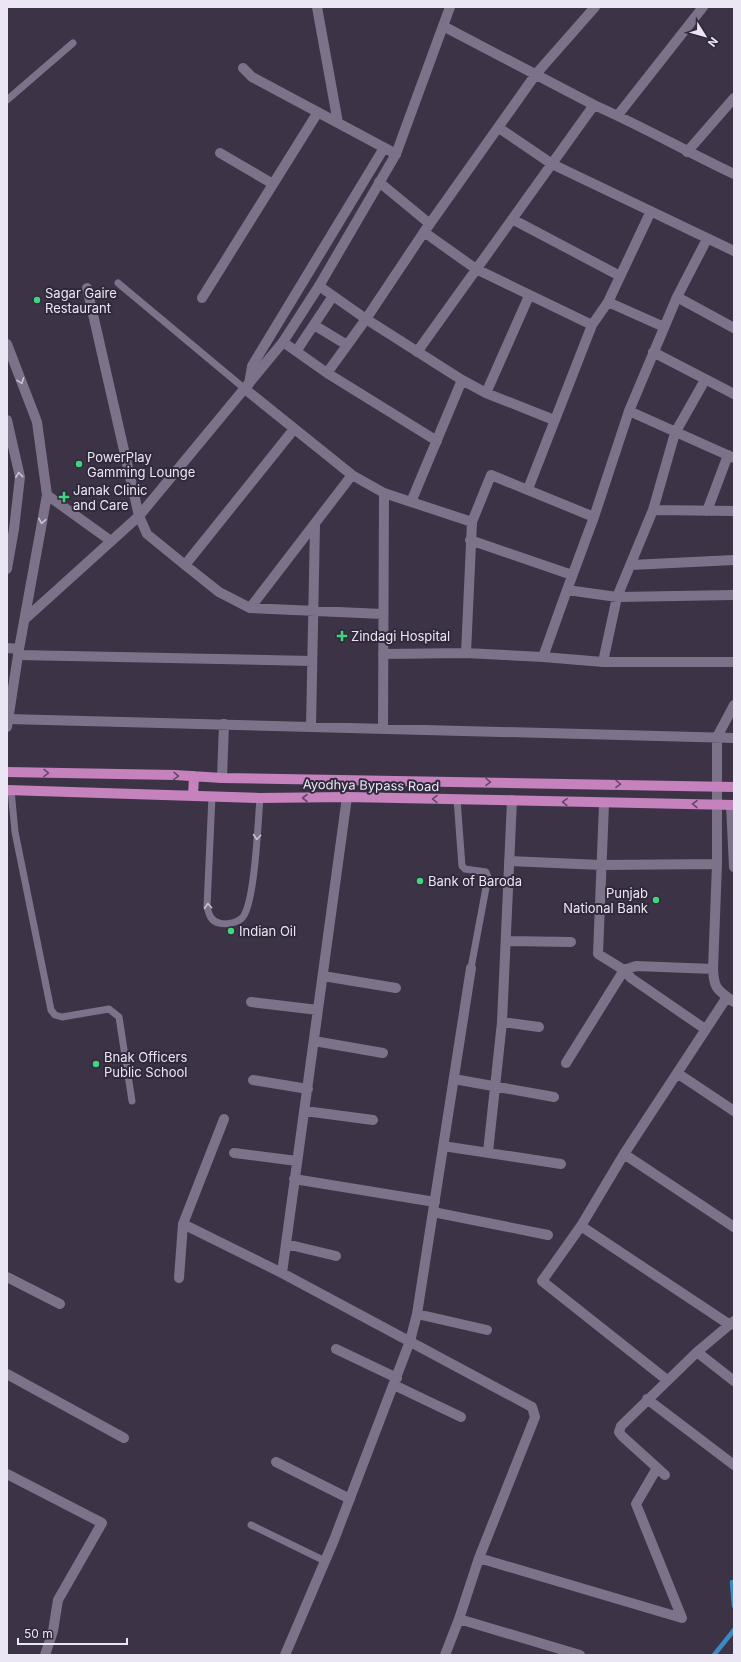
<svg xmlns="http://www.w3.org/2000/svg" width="741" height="1662" font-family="Inter,sans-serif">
	<rect width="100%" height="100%" fill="#3c3347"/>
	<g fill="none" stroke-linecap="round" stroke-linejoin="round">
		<path stroke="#3b89c3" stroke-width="4.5" d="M 732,1582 L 734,1606
			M 714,1655 L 734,1630"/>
		<path stroke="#7c7289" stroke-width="7" d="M 7,100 L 73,43
			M 118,283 L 245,389
			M 11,790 L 15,832 L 51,1010 L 55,1015 L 62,1017 L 109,1009 L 119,1017 L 132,1101
			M 212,796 L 207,907 C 209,915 211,921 219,923 C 225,925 237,923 242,918 C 255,905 258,820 260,798
			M 457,799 L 462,866 L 465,869 L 486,872 L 488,877 L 471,968
			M 251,1525 L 325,1561"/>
		<path stroke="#7c7289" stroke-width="10" d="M 317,7 L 338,123
			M 443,26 L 594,105 C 642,126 687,152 734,174
			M 243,68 L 252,77 L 396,154
			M 618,115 L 703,7
			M 499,128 L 552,164 L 734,251
			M 687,152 L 734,98
			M 220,153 L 273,184
			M 379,182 L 430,224
			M 512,219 L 620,276
			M 424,232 L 476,269 L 592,325
			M 319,286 L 366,319 L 462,380 L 486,393 L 554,420
			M 87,288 L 139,516 L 147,534 L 185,565 L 219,592 L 250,608 L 383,614
			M 677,297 L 734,328
			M 202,298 L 318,112
			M 608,302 L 664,327
			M 314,325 L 347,345
			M 283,342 L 327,373 L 437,441
			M 297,350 L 333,296
			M 417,352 L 594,105
			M 653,352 L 734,394
			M 327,373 L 366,319 L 424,232 L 536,74 L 595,7
			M 249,384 L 252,366 L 384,148
			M 245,389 L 352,475 L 384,493 L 472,522
			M 486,393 L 529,296
			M 629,411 L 734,458
			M 528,489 L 592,325 L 608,302 L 651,211
			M 47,495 L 111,541
			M 411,502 L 462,380
			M 653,510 L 734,511
			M 707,511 L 728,455
			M 470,540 L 572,575
			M 185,565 L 294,429
			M 631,565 L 734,560
			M 567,590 L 617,597 L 734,595
			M 250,608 L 352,475
			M 7,648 L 19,649
			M 466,653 L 472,522 L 491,475 L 594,517
			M 383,654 L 466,653 L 543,657 L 603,662 L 734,662
			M 18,655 L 312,661
			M 543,657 L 567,590 L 594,517 L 629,411 L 677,297 L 707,239
			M 603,662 L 617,597 L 653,510 L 675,433 L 705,380
			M 734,705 L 717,737 L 717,864 L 713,969 C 714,990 718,990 734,1002
			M 8,719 L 734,738
			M 311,727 L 315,524
			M 383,728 L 384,493
			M 222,778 L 224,724
			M 604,804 L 598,954 L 624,970 L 636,966 L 713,969
			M 731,805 L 734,867
			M 509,861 L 601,865 L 717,864
			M 507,941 L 571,942
			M 323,976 L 396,988
			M 251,1002 L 318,1010
			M 502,1022 L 539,1027
			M 314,1041 L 383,1053
			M 566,1063 L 624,970 L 631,978 L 705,1029
			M 677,1073 L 734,1111
			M 454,1079 L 554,1097
			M 253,1080 L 308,1089
			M 305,1111 L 373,1120
			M 443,1146 L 561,1164
			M 488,1152 L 502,1022 L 512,800
			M 234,1153 L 297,1161
			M 624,1154 L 734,1227
			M 294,1179 L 435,1202
			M 433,1212 L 548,1235
			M 183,1224 L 282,1273 L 532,1407 L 535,1417 L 479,1558 L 459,1619 L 445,1655
			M 581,1226 L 730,1325
			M 286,1244 L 336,1256
			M 282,1273 L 347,797
			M 7,1277 L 60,1304
			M 179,1278 L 183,1224 L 224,1119
			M 417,1314 L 487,1330
			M 336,1349 L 397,1378
			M 697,1352 L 734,1381
			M 7,1374 L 124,1438
			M 667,1380 L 542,1281 L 581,1226 L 624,1154 L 727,997
			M 394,1385 L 461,1417
			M 647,1399 L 734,1465
			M 276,1462 L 350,1499
			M 7,1474 L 102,1523 L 58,1600 L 53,1631 L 45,1655
			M 665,1475 L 622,1436 L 619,1432 L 621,1426 L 697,1352 L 734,1321
			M 479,1558 L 682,1618 L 636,1504 L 657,1468
			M 459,1619 L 580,1655
			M 285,1655 L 334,1540 L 410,1341 L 417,1314 L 471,968"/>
		<path stroke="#7c7289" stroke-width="10" d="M 7,344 L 37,422 L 47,495 L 19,649 L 7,727
			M 7,420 L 20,477 L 14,529 L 7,569
			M 25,619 L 139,516 L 283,342 L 319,286 L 396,154 L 450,7"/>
		<path stroke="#c582bd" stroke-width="10" d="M 7,772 L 175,775 L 222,778 L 734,787
			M 7,790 L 260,798 L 347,797 L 734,805
			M 193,796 L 194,776"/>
	</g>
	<defs><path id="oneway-chevron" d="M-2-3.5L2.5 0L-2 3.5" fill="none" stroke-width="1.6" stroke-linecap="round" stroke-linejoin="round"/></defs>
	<g stroke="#cac3d3">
		<use href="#oneway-chevron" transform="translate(21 381) rotate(69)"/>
		<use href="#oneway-chevron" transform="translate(19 475) rotate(-96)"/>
		<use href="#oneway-chevron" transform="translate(42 521) rotate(100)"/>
		<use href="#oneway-chevron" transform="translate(257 837) rotate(95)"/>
		<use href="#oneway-chevron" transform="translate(208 906) rotate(-94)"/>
	</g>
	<g stroke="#654869">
		<use href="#oneway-chevron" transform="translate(46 773) rotate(1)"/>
		<use href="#oneway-chevron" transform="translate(176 776) rotate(2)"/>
		<use href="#oneway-chevron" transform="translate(488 782) rotate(1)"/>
		<use href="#oneway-chevron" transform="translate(618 784) rotate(1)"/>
		<use href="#oneway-chevron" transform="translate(305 798) rotate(180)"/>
		<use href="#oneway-chevron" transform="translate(435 799) rotate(-179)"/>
		<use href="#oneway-chevron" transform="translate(565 802) rotate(-178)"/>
		<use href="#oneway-chevron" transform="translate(695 804) rotate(-179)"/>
	</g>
	<g fill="#3fd77d" stroke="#31293c" stroke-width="1.5">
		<circle cx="37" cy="300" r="4"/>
		<circle cx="79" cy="464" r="4"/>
		<path d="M62 491h4v4h4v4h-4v4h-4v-4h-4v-4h4z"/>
		<path d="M340 630h4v4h4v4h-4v4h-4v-4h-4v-4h4z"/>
		<circle cx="420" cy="881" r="4"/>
		<circle cx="656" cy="900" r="4"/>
		<circle cx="231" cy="931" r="4"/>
		<circle cx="96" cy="1064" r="4"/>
	</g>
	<g text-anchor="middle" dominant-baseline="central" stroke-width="4" stroke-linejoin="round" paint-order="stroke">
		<g font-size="13" fill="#ebe6f3" stroke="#31293c" text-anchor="start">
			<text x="45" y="293">Sagar Gaire<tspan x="45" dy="15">Restaurant</tspan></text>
			<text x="87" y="457">PowerPlay<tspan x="87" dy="15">Gamming Lounge</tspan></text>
			<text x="73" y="490">Janak Clinic<tspan x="73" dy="15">and Care</tspan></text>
			<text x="351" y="636">Zindagi Hospital</text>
			<text x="428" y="881">Bank of Baroda</text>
			<text x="648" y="893" text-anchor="end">Punjab<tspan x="648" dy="15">National Bank</tspan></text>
			<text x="239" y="931">Indian Oil</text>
			<text x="104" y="1057">Bnak Officers<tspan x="104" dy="15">Public School</tspan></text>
		</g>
		<g font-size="13" fill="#ebe6f3" stroke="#31293c">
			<text transform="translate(371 785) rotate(1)">Ayodhya Bypass Road</text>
		</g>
	</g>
	<rect width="741" height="1662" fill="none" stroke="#ebe6f3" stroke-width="16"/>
	<g transform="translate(705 36) rotate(127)" stroke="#31293c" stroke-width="3" paint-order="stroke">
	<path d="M0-3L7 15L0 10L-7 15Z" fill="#ebe6f3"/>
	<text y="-6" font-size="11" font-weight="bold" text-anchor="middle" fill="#ebe6f3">N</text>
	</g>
	<path d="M18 1638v6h109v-6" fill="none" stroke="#ebe6f3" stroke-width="2"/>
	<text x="24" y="1638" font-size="12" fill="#ebe6f3" stroke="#31293c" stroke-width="3" paint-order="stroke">50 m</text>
</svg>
